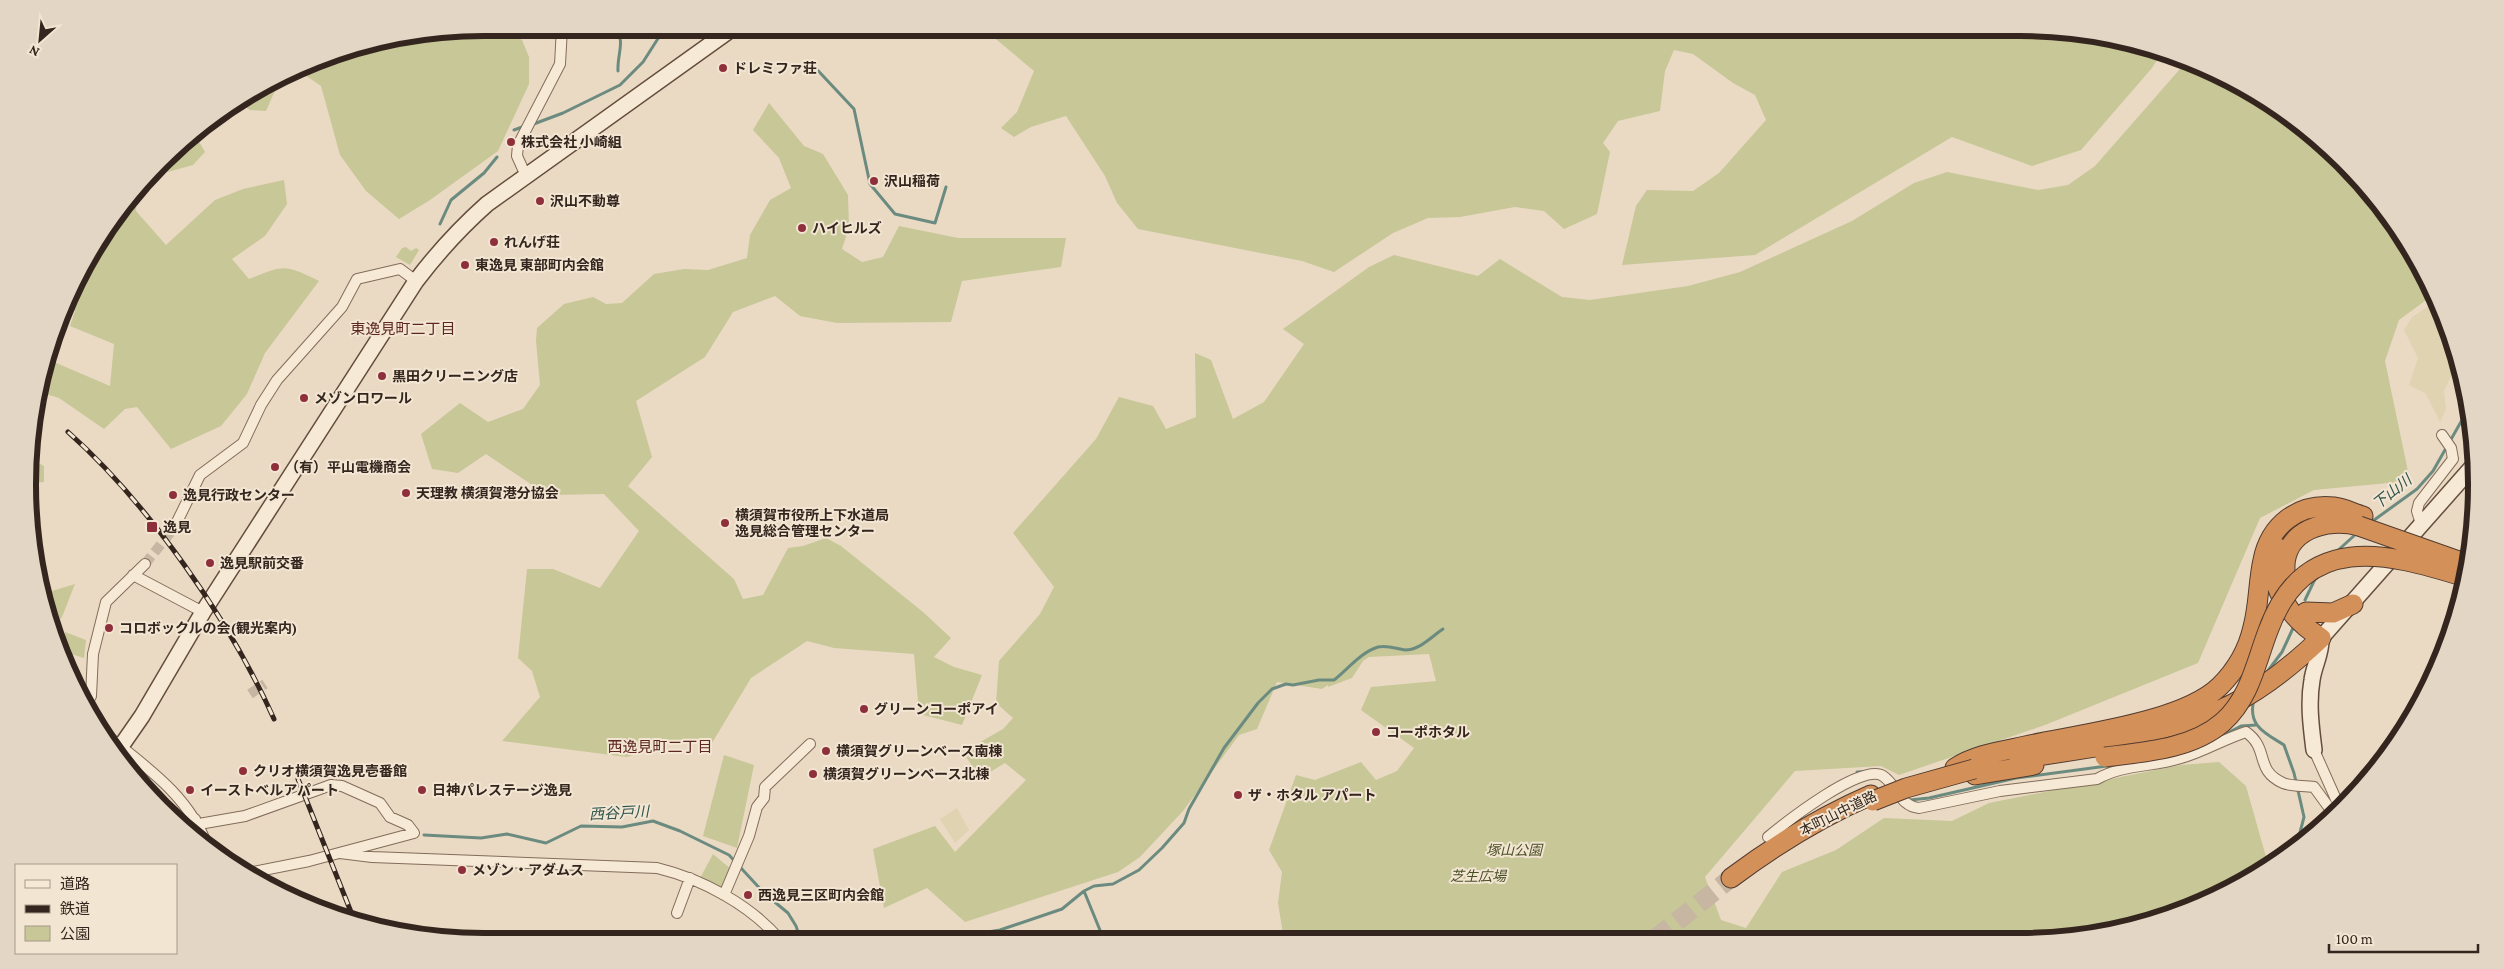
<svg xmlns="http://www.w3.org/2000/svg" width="2504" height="969" font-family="'Crimson Pro','Noto Sans JP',serif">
	<rect width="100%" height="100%" fill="#eadac3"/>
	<path fill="#dfd3b1" d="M 2434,298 L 2452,338 L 2459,366 L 2450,378 L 2444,391 L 2446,409 L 2440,422 L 2426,394 L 2409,385 L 2418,358 L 2404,330 L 2412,317 L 2429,306 Z
		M 957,808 L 969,830 L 955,843 L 940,819 Z"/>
	<path fill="#c7c798" d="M 485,28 L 499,28 L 522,40 L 529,57 L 529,84 L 498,151 L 430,200 L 399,219 L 366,191 L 340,155 L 321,86 L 298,70 L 337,52 Z
		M 977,28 L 1688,28 L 1704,35 L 1707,28 L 2019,28 L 2138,43 L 2162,52 L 2152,68 L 2081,150 L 2032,166 L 1952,137 L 1755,255 L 1622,265 L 1636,206 L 1647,190 L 1693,191 L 1719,173 L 1766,120 L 1755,95 L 1733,83 L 1693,54 L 1674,50 L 1665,71 L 1660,111 L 1618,121 L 1603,143 L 1610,152 L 1597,214 L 1564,229 L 1544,211 L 1515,207 L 1460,217 L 1428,218 L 1393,233 L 1334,272 L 1302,261 L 1138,229 L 1117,203 L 1105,176 L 1066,116 L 1031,127 L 1014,137 L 1001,128 L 1017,112 L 1034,71 L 985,30 Z
		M 2187,61 L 2222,75 L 2298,122 L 2363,183 L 2415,256 L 2433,295 L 2399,320 L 2385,361 L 2410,481 L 2314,490 L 2260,518 L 2198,663 L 2045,725 L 1899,775 L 1881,766 L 1795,771 L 1705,877 L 1721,920 L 1746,928 L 1782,872 L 1836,850 L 1884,818 L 1952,821 L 1989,803 L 2181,765 L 2219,762 L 2246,786 L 2268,864 L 2221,894 L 2079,938 L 1284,940 L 1278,903 L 1282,872 L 1269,850 L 1296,775 L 1315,780 L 1361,762 L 1376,780 L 1397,771 L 1414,748 L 1361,710 L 1371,687 L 1436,681 L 1429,654 L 1369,657 L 1363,661 L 1352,678 L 1328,687 L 1328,685 L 1322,689 L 1277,682 L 1257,729 L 1239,735 L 1183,811 L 1140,857 L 1118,872 L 965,922 L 927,888 L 884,908 L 873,849 L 935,826 L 955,852 L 1026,780 L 1005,763 L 980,778 L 963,752 L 1003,729 L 1013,718 L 996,703 L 999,661 L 1040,614 L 1054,587 L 1013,533 L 1096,439 L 1119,397 L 1153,406 L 1166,429 L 1196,417 L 1195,353 L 1211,360 L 1233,419 L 1264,402 L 1304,344 L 1283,329 L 1369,267 L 1394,255 L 1478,276 L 1500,259 L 1562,297 L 1590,300 L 1688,286 L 1740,272 L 1852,221 L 1914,183 L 1947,172 L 2038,190 L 2068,185 L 2095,166 Z
		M 281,77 L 266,111 L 250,110 L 238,102 L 256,89 Z
		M 769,103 L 804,146 L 823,154 L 848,195 L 849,227 L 842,249 L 862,262 L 883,257 L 899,226 L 958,238 L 1066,238 L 1061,267 L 962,281 L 951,322 L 837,323 L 800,316 L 775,296 L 733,312 L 705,357 L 636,401 L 652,457 L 628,486 L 734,579 L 743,599 L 763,595 L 788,548 L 803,546 L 826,538 L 841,546 L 923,612 L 951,638 L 934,657 L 954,667 L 982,675 L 962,725 L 919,714 L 914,654 L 834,648 L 807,641 L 751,678 L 712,743 L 668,743 L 627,757 L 502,741 L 540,697 L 532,671 L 518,658 L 527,569 L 553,569 L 600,588 L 639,531 L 604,494 L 547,495 L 486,454 L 458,473 L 432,469 L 421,434 L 460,403 L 488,422 L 523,409 L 540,385 L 536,341 L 537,328 L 564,304 L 593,297 L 606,304 L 622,303 L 654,274 L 684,269 L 708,270 L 747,258 L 750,235 L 770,200 L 791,188 L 779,158 L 753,130 Z
		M 194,133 L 205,152 L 193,165 L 164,173 L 144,189 L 183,141 Z
		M 284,180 L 287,204 L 265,236 L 232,259 L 249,279 C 285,265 283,264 319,281 L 265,353 L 247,394 L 221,426 L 171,449 L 137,407 L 125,409 L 104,429 L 59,398 L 39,392 L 47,359 L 110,386 L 114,344 L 70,326 L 75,311 L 67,305 L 89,256 L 137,197 L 136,211 L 166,245 L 215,200 L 243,189 Z
		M 406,247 L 411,251 L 416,248 L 419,250 L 410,265 L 396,257 L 402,248 Z
		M 33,460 L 44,466 L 44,482 L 33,483 Z
		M 75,584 L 62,617 L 52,626 L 42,594 Z
		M 65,632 L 86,640 L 84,658 L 61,651 Z
		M 724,755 L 754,765 L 737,848 L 703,836 Z
		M 713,854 L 732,870 L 723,892 L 699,880 Z"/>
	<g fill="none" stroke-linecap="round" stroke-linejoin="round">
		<path stroke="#6c8b80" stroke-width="3" d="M 615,28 C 626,41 617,54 618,71
			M 809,61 L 854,109 L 870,184 L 895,214 L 935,223 L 946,187
			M 531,125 L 563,113 L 620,85 L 643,62 L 659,37 L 677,28
			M 514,130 L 525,126
			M 440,224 L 451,200 L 484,173 L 497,157
			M 2370,523 L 2417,489 L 2433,471 L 2462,420 L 2461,389 L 2463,385
			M 2334,554 L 2357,533
			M 2305,600 L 2315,579
			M 2267,672 L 2282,652 L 2294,626
			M 2254,699 C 2247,726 2265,733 2284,745 L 2294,773 L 2304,817 L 2297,844
			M 2214,740 L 2241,726 L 2256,725
			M 1857,772 L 1882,771
			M 1910,800 L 1929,798 L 2016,778 L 2107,766
			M 424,835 L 481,838 L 507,834 L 546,843 L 581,826 L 622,827 L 653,821 L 680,831 L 729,855 L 765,894 L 788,913 L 796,926 L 801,941
			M 1084,891 L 1094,886 L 1113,884 L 1139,870 L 1162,848 L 1184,823 L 1189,809 L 1224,748 L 1258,703 L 1272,689 L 1286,684 L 1293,685 L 1319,680 L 1334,680 C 1347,670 1361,652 1378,647 C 1389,645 1396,649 1405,650 C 1420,650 1431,637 1443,629
			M 959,940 L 964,936 L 1000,930 L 1062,909 L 1084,891 L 1104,940"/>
		<path stroke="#c6b6a2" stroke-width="10" stroke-dasharray="10 5" stroke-linecap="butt" d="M 145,564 L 174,528
			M 250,694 L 265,684"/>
		<path stroke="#c6b6a2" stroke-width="19" stroke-dasharray="19 9" stroke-linecap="butt" d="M 1655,939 L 1731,878"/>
		<g stroke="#836c5b" stroke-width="12">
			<path id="street" d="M 526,176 L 517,156 L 518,145 L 560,64 L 562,28
				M 2421,524 L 2417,511 L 2419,503 L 2453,459 L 2451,448 L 2442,435
				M 174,528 L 200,475 L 243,443 L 261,405 L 277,380 L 342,307 L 357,279 L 400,269 L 416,281
				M 133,575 L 203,612
				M 86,704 L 91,696 L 93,654 L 106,602 L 145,564
				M 100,730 C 143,765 189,794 208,848
				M 2314,750 L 2339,806
				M 199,824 L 245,816 L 331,785 L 342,786 L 380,803 L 390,817 L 408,825 L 414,833 L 309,861 L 248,873
				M 186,825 L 195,819
				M 1768,837 C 1785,823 1862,762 1883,776 C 1898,786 1899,806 1919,808 L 2000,791 L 2097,779 C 2123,764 2153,767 2181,758 C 2203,752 2224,739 2246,732 C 2270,749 2254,770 2283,783 C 2292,787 2304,785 2314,787 L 2333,813
				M 340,853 L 372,857 L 657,868 C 702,879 751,905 781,941
				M 724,895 L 749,836 L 757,807 L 764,798 L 765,787 L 810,744
				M 677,913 L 690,878"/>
		</g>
		<g stroke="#654d3e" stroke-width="18">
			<path id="secondary" d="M 2314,750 C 2311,726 2308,703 2312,680 C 2314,665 2322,653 2321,638 L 2474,465
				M 117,752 L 142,716 L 203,612 L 416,281 C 438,252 460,228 487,204 L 733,28"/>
		</g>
		<g stroke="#513b2f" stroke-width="21">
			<path id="highway" d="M 2278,548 C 2264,585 2291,619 2321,638
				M 2285,570 C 2283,530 2327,517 2359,526
				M 2306,612 L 2333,613 L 2353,604
				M 2127,736 C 2213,721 2258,698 2321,638
				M 2019,759 L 2140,740
				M 1955,768 C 1973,756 1996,752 2016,748 C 2071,735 2181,724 2220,686 C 2236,670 2248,649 2253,627 C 2259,605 2258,582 2263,560 C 2270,525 2298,503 2334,507 C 2343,508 2353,513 2363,516
				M 1975,775 L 2034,765
				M 1731,878 C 1775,845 1820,817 1871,795"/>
		</g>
		<use href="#street" stroke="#f6e9d5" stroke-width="10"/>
		<use href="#secondary" stroke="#f6e9d5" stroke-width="15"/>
		<use href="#highway" stroke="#d49059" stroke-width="19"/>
		<g stroke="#34261e" stroke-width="5">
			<path id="rail" d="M 68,432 C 148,503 231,622 274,719
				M 298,779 L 355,922"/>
		</g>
		<use href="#rail" stroke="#f2e5d2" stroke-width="3" stroke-dasharray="9" stroke-linecap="butt"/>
		<g stroke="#513b2f" stroke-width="21" stroke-linecap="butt">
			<path id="highway-bridge" d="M 2359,526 L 2467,564
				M 2105,757 C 2145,752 2192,749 2223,722 C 2250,698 2256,662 2268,631 C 2304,531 2386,552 2465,577
				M 1873,801 L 1906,788 L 1974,769"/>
		</g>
		<use href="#highway-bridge" stroke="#d49059" stroke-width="19"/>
	</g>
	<g fill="#8e303b" stroke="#f2e5d2" stroke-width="2">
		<circle cx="723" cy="68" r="5"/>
		<circle cx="511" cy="142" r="5"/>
		<circle cx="874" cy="181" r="5"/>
		<circle cx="540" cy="201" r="5"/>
		<circle cx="802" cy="228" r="5"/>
		<circle cx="494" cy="242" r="5"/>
		<circle cx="465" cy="265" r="5"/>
		<circle cx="382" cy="376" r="5"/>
		<circle cx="304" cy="398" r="5"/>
		<circle cx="275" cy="467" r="5"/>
		<circle cx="406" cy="493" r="5"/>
		<circle cx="173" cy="495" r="5"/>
		<circle cx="725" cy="523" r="5"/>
		<rect x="146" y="521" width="12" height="12" rx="2.5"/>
		<circle cx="210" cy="563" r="5"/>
		<circle cx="109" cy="628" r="5"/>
		<circle cx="864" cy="709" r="5"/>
		<circle cx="1376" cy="732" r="5"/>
		<circle cx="826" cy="751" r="5"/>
		<circle cx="243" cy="771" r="5"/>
		<circle cx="813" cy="774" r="5"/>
		<circle cx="190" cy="790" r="5"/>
		<circle cx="422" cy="790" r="5"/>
		<circle cx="1238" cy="795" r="5"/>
		<circle cx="462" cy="870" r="5"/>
		<circle cx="748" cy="895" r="5"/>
	</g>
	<g text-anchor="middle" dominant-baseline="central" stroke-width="4" stroke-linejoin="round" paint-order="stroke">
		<g font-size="14" font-weight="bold" fill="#34261e" stroke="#f2e5d2" text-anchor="start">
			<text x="733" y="68">ドレミファ荘</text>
			<text x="521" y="142">株式会社 小崎組</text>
			<text x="884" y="181">沢山稲荷</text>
			<text x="550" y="201">沢山不動尊</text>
			<text x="812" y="228">ハイヒルズ</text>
			<text x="504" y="242">れんげ荘</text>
			<text x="475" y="265">東逸見 東部町内会館</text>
			<text x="392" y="376">黒田クリーニング店</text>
			<text x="314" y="398">メゾンロワール</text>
			<text x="285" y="467">（有）平山電機商会</text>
			<text x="416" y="493">天理教 横須賀港分協会</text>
			<text x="183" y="495">逸見行政センター</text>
			<text x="735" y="515">横須賀市役所上下水道局<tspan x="735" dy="16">逸見総合管理センター</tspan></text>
			<text x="163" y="527">逸見</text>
			<text x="220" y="563">逸見駅前交番</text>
			<text x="119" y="628">コロボックルの会(観光案内)</text>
			<text x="874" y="709">グリーンコーポアイ</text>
			<text x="1386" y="732">コーポホタル</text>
			<text x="836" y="751">横須賀グリーンベース南棟</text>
			<text x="253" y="771">クリオ横須賀逸見壱番館</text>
			<text x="823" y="774">横須賀グリーンベース北棟</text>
			<text x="200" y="790">イーストベルアパート</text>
			<text x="432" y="790">日神パレステージ逸見</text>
			<text x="1248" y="795">ザ・ホタル アパート</text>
			<text x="472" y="870">メゾン・アダムス</text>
			<text x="758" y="895">西逸見三区町内会館</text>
		</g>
		<g font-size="14" fill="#34261e" stroke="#f2e5d2">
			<text transform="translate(1838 813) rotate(-26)">本町山中道路</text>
		</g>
		<g font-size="14" font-style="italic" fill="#494f26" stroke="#f2e5d2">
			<text x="1514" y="850">塚山公園</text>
			<text x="1478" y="876">芝生広場</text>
		</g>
		<g font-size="15" fill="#5d2721" stroke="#f2e5d2">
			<text x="403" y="329">東逸見町二丁目</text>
			<text x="660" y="747">西逸見町二丁目</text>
		</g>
		<g font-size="15" font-style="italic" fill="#2e534c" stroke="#f2e5d2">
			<text transform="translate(2392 492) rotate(-39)">下山川</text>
			<text transform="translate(619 813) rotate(-3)">西谷戸川</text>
		</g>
	</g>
	<path d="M0 0H2504V969H0ZM484 36H2020A448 448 0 0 1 2468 484V485A448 448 0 0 1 2020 933H484A448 448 0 0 1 36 485V484A448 448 0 0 1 484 36Z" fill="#e3d6c4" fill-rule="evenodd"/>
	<path fill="none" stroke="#34261e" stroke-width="6" d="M484 36H2020A448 448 0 0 1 2468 484V485A448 448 0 0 1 2020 933H484A448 448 0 0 1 36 485V484A448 448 0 0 1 484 36Z"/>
	<rect x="15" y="864" width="162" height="90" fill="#f2e5d2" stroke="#a6998a"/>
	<rect x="25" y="880" width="25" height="8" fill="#f6e9d5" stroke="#a6998a"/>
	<text x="60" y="889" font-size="15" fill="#34261e">道路</text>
	<rect x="25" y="905" width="25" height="8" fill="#34261e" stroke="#a6998a"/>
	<text x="60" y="914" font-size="15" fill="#34261e">鉄道</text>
	<rect x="25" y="926" width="25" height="15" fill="#c7c798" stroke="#a6998a"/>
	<text x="60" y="939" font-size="15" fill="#34261e">公園</text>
	<g transform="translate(40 40) rotate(207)" stroke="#f2e5d2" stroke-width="4" paint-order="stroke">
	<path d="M0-4L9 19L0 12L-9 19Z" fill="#34261e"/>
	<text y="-8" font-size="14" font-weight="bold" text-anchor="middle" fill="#34261e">N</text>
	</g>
	<path d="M2329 944v8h149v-8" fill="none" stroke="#34261e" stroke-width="2.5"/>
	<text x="2336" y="944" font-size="15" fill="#34261e" stroke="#f2e5d2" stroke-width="4" paint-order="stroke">100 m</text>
</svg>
